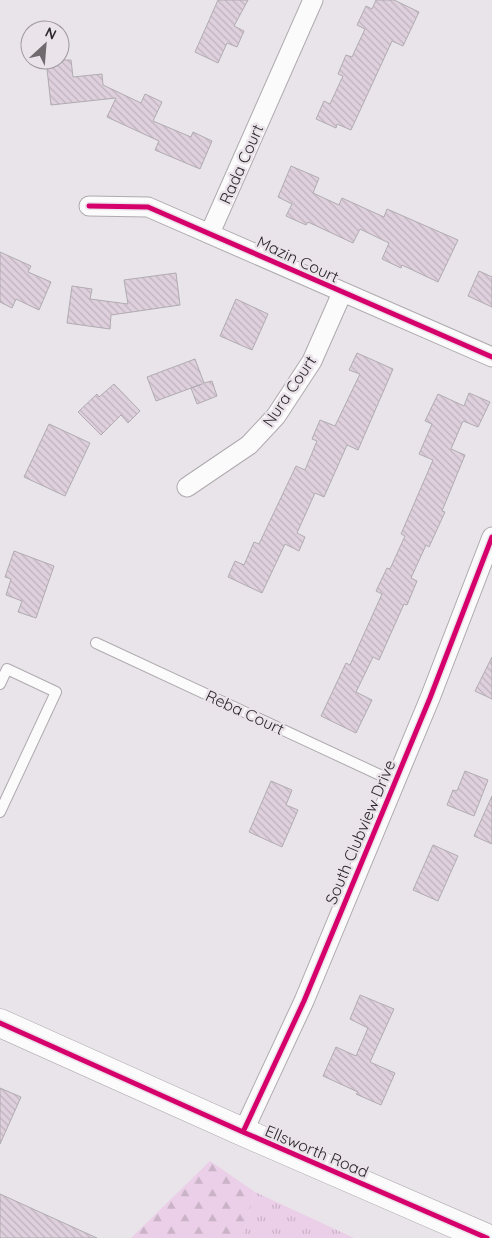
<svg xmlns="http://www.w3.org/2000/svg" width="492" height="1238" font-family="Quicksand,sans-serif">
	<defs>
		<pattern id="grass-tufts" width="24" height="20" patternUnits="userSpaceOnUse" patternTransform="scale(1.25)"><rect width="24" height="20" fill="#ebcfe8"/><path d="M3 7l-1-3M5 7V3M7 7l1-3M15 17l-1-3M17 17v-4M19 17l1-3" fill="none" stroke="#cab2c7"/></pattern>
		<pattern id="forest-firs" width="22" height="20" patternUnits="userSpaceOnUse" patternTransform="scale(1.25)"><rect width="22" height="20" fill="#ebcfe8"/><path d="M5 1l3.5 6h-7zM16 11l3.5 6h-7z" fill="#cab2c7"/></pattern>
		<pattern id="building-back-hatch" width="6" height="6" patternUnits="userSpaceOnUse" patternTransform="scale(1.25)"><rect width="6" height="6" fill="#ded0dd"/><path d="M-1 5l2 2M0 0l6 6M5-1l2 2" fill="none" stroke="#bfb3be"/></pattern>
	</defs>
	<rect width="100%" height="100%" fill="#e9e4e9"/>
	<path fill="url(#grass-tufts)" d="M 255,1192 L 354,1238 L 242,1238 Z"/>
	<path fill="url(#forest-firs)" d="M 210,1161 L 255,1192 L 242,1238 L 131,1238 Z"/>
	<path fill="url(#building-back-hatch)" stroke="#b0acb0" d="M 218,0 L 248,0 L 234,26 L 244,31 L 237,47 L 227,43 L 218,63 L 195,52 Z
		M 376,0 L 394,0 L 419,12 L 403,46 L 392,41 L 351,130 L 337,124 L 336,128 L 316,119 L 324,101 L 330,104 L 343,76 L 338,74 L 346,55 L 352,57 L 365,29 L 357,25 L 366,6 L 372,9 Z
		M 46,60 L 71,60 L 73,77 L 102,74 L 103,85 L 141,103 L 145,94 L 162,102 L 153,121 L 191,137 L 193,132 L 212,141 L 200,169 L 155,150 L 159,141 L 107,117 L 116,98 L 51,105 Z
		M 291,166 L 319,178 L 313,193 L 339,205 L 342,198 L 384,217 L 387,209 L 458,240 L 438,282 L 402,265 L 401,268 L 382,259 L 389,243 L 360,229 L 353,243 L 308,222 L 306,225 L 286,216 L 292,204 L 278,197 Z
		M 0,252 L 31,266 L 28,272 L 51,282 L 39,310 L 16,299 L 12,308 L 0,302 Z
		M 479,271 L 492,277 L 492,307 L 468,296 Z
		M 176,273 L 180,305 L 111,315 L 110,329 L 67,323 L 72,286 L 92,289 L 90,299 L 128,304 L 124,280 Z
		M 236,299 L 268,314 L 252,350 L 220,336 Z
		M 357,353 L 393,369 L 358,450 L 347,445 L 324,497 L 315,493 L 297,533 L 305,537 L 299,551 L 285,544 L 262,593 L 228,577 L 235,561 L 244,565 L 254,542 L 259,544 L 296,466 L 305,470 L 317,441 L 312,439 L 320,420 L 335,426 L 360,374 L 349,370 Z
		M 195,359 L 204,383 L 212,381 L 217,396 L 197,404 L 191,388 L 202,384 L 156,401 L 147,377 Z
		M 114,384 L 140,411 L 128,423 L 121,415 L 101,435 L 78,412 L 97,394 L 99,397 Z
		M 469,393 L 490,402 L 478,427 L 463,421 L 451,449 L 465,455 L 442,511 L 445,512 L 429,547 L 426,545 L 411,578 L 417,581 L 407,605 L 404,604 L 379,660 L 373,657 L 356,692 L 372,700 L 356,733 L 321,716 L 346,663 L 350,665 L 382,594 L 376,591 L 387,568 L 390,569 L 405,536 L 401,534 L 433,460 L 419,454 L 432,424 L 425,421 L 438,394 L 464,406 Z
		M 49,424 L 90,443 L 65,496 L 24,477 Z
		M 14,551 L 54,566 L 36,618 L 18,612 L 22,601 L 6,595 L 11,579 L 5,577 Z
		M 492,657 L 492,699 L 475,691 Z
		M 465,771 L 488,780 L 474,816 L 447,805 L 453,790 L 457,791 Z
		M 271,781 L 292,790 L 286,805 L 298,810 L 282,847 L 249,832 Z
		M 492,796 L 492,844 L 474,836 Z
		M 433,845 L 458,856 L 438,901 L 413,890 Z
		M 360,995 L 394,1009 L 370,1062 L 395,1073 L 381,1105 L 356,1094 L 358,1092 L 323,1076 L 336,1047 L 356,1056 L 368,1028 L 350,1019 Z
		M 0,1088 L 21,1097 L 0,1144 Z
		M 0,1194 L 97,1238 L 0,1238 Z"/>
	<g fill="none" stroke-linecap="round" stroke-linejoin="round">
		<g stroke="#aeaaae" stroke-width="12">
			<path id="service" d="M 96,643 L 395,782
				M 0,684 L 7,669 L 56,692 L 0,812"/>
		</g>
		<g stroke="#aeaaae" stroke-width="21">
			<path id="minor" d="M 89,206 L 148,207 L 492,357
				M 210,233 L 313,0
				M 187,487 L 249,445 L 276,416 L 312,361 L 342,293
				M 243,1132 L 304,1001 L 430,698 L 492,537"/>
		</g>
		<g stroke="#aeaaae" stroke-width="29">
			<path id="secondary" d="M 0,1023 L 243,1132 L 487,1238"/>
		</g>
		<use href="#service" stroke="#fcfbfc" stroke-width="10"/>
		<use href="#minor" stroke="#fcfbfc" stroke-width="19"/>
		<use href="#secondary" stroke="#fcfbfc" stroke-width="28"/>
		<g stroke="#eae3ea" stroke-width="8">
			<path id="cycleway" d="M 89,206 L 148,207 L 492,357
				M 0,1023 L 243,1132 L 487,1238
				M 243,1132 L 304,1001 L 430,698 L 492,537"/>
		</g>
		<use href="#cycleway" stroke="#d6006c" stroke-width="5"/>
	</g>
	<g text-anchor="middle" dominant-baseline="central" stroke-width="5" stroke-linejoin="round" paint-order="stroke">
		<g font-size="16" fill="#2b292b" stroke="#eae3ea">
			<text transform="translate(241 164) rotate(-66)">Rada Court</text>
			<text transform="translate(298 259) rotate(25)">Mazin Court</text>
			<text transform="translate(289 391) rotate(-56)">Nura Court</text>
			<text transform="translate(245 712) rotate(25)">Reba Court</text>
			<text transform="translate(360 832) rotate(-67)">South Clubview Drive</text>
			<text transform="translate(317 1151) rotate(23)">Ellsworth Road</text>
		</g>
	</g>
	<g transform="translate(45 45) rotate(26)"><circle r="24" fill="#eae3ea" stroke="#9e999e"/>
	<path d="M0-4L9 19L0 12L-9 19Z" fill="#6e6a6e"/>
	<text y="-8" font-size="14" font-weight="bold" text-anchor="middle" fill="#2b292b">N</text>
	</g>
</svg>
